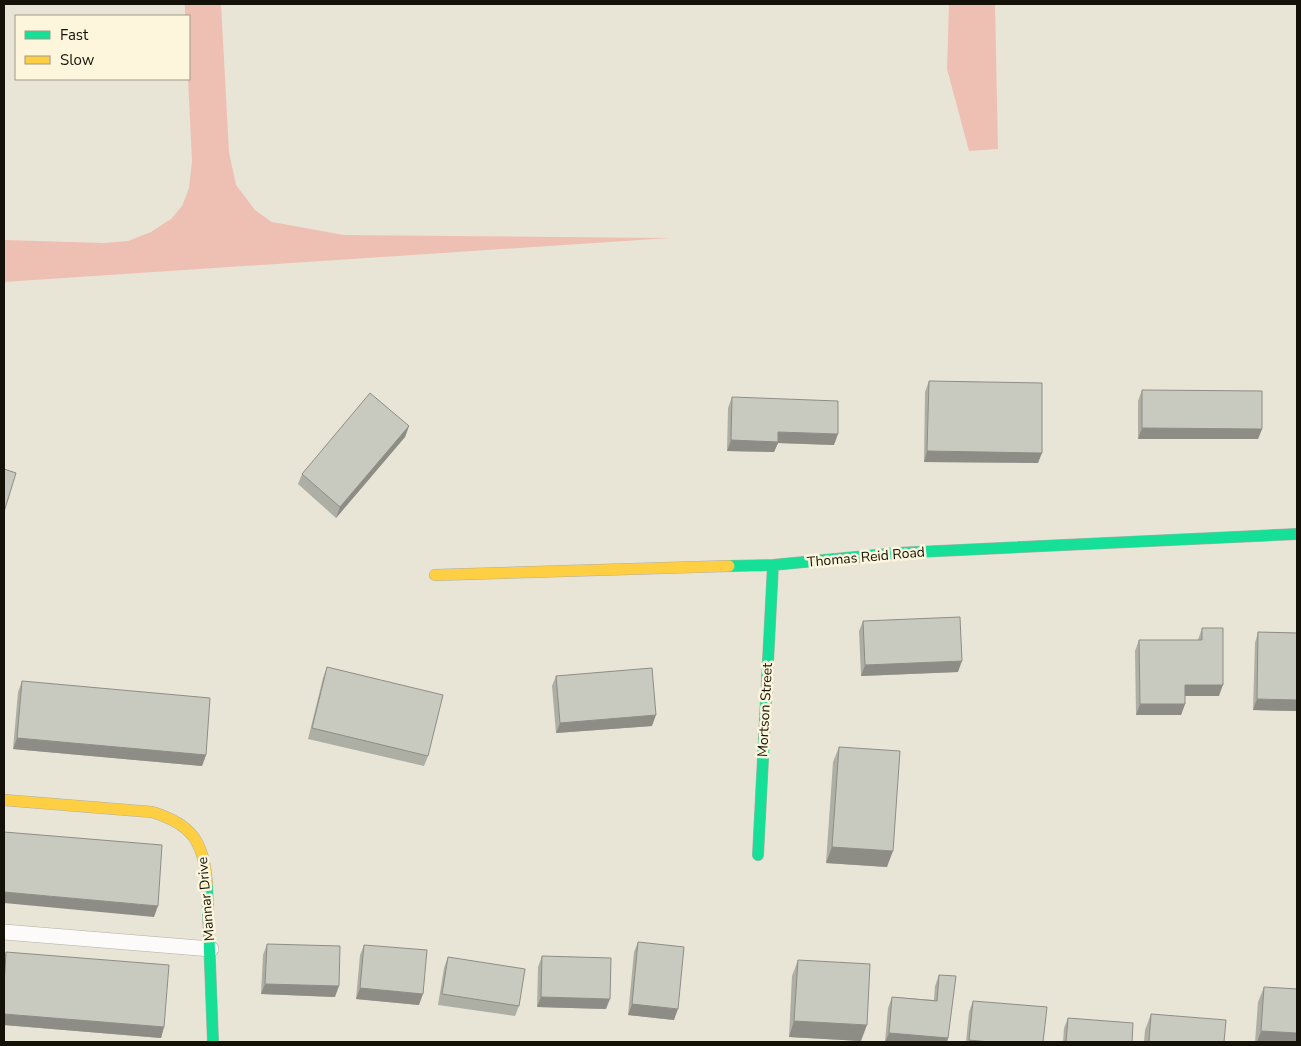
<svg xmlns="http://www.w3.org/2000/svg" width="1301" height="1046" font-family="'Nunito Sans',sans-serif">
	<rect width="100%" height="100%" fill="#e8e5d7"/>
	<path fill="#eec0b4" d="M 185,4 L 221,4 L 229,152 L 236,185 L 255,210 L 272,222 L 344,235 L 670,238 L 4,282 L 4,240 L 104,243 L 128,241 L 151,232 L 171,219 L 182,206 L 189,188 L 192,161 L 188,79 L 189,16 L 185,16 Z
		M 949,4 L 995,4 L 998,149 L 969,151 L 947,69 Z"/>
	<g fill="none" stroke-linecap="round" stroke-linejoin="round">
		<g stroke="#b0ada3" stroke-width="16">
			<path id="lane" d="M 4,932 L 211,949"/>
		</g>
		<g stroke="#b0ada3" stroke-width="12">
			<path id="fast" d="M 729,566 L 773,565 L 897,553 L 1297,534
				M 758,855 L 773,565
				M 207,884 L 213,1042"/>
		</g>
		<g stroke="#b0ada3" stroke-width="12">
			<path id="slow" d="M 435,575 L 729,566
				M 4,800 L 152,812 C 192,824 204,842 207,884"/>
		</g>
		<use href="#lane" stroke="#fcfbf9" stroke-width="15"/>
		<use href="#fast" stroke="#16e098" stroke-width="11"/>
		<use href="#slow" stroke="#ffcf43" stroke-width="11"/>
	</g>
	<path fill="#adaea4" d="M 929,381 L 1038,463 L 924,462 L 925,392 Z
		M 1142,390 L 1262,429 L 1258,439 L 1138,439 L 1138,401 Z
		M 732,397 L 834,445 L 778,443 L 774,452 L 727,451 L 728,408 Z
		M 409,426 L 405,437 L 336,518 L 298,484 L 302,474 Z
		M 863,621 L 958,672 L 861,676 L 859,631 Z
		M 1202,628 L 1219,696 L 1185,696 L 1185,704 L 1181,715 L 1136,715 L 1135,651 L 1139,640 L 1198,640 Z
		M 1258,632 L 1297,633 L 1297,711 L 1253,710 L 1255,643 Z
		M 327,667 L 428,756 L 424,766 L 308,739 L 323,678 Z
		M 556,676 L 652,726 L 556,733 L 552,686 Z
		M 22,681 L 206,755 L 202,766 L 13,749 L 18,692 Z
		M 839,747 L 887,867 L 826,863 L 833,762 Z
		M 638,942 L 674,1020 L 628,1015 L 634,952 Z
		M 267,944 L 335,997 L 261,994 L 263,955 Z
		M 364,945 L 419,1005 L 356,999 L 360,955 Z
		M 6,952 L 164,1027 L 161,1038 L 4,1025 L 4,958 Z
		M 542,956 L 606,1009 L 537,1007 L 538,967 Z
		M 448,957 L 519,1006 L 515,1016 L 438,1005 L 444,968 Z
		M 798,960 L 861,1041 L 789,1037 L 792,976 Z
		M 939,975 L 948,1038 L 947,1042 L 885,1042 L 888,1008 L 892,997 L 934,1000 L 935,986 Z
		M 1264,987 L 1297,1042 L 1255,1042 L 1258,1002 Z
		M 973,1001 L 1043,1042 L 966,1042 L 969,1012 Z
		M 1151,1014 L 1224,1042 L 1144,1042 L 1145,1030 Z
		M 1068,1018 L 1132,1042 L 1063,1042 L 1064,1028 Z"/>
	<path fill="#8d8d86" d="M 409,426 L 405,437 L 336,518 L 340,507 Z
		M 1142,428 L 1262,429 L 1258,439 L 1138,439 Z
		M 778,432 L 838,434 L 834,445 L 778,443 L 774,452 L 727,451 L 731,440 Z
		M 927,451 L 1042,453 L 1038,463 L 924,462 Z
		M 962,661 L 958,672 L 861,676 L 865,665 Z
		M 1185,685 L 1223,685 L 1219,696 L 1181,696 Z
		M 1257,699 L 1297,700 L 1297,711 L 1253,710 Z
		M 1140,704 L 1185,704 L 1181,715 L 1136,715 Z
		M 656,715 L 652,726 L 556,733 L 560,723 Z
		M 17,738 L 206,755 L 202,766 L 13,749 Z
		M 832,847 L 893,851 L 887,867 L 826,863 Z
		M 4,892 L 158,906 L 154,917 L 4,903 Z
		M 265,984 L 339,986 L 335,997 L 261,994 Z
		M 360,988 L 423,994 L 419,1005 L 356,999 Z
		M 541,997 L 610,999 L 606,1009 L 537,1007 Z
		M 632,1004 L 678,1009 L 674,1020 L 628,1015 Z
		M 4,1014 L 164,1027 L 161,1038 L 4,1025 Z
		M 794,1021 L 867,1025 L 861,1041 L 789,1037 Z
		M 1261,1031 L 1297,1033 L 1297,1042 L 1257,1042 Z
		M 889,1033 L 948,1038 L 947,1042 L 885,1042 Z
		M 969,1040 L 990,1042 L 969,1042 Z"/>
	<path fill="#c9cabf" stroke="#8d8d86" d="M 929,381 L 1042,383 L 1042,453 L 927,451 Z
		M 1142,390 L 1262,391 L 1262,429 L 1142,428 Z
		M 370,393 L 409,426 L 340,507 L 302,474 Z
		M 732,397 L 838,401 L 838,434 L 778,432 L 778,442 L 731,440 Z
		M 4,469 L 16,473 L 4,512 Z
		M 960,617 L 962,661 L 865,665 L 863,621 Z
		M 1202,628 L 1223,628 L 1223,685 L 1185,685 L 1185,704 L 1140,704 L 1139,640 L 1202,640 Z
		M 1258,632 L 1297,633 L 1297,700 L 1257,699 Z
		M 327,667 L 443,695 L 428,756 L 312,728 Z
		M 652,668 L 656,715 L 560,723 L 556,676 Z
		M 22,681 L 210,698 L 206,755 L 17,738 Z
		M 839,747 L 900,751 L 893,851 L 832,847 Z
		M 4,832 L 162,845 L 158,906 L 4,892 Z
		M 638,942 L 684,947 L 678,1009 L 632,1004 Z
		M 267,944 L 340,946 L 339,986 L 265,984 Z
		M 364,945 L 427,950 L 423,994 L 360,988 Z
		M 6,952 L 169,965 L 164,1027 L 4,1014 L 4,986 Z
		M 542,956 L 611,958 L 610,999 L 541,997 Z
		M 448,957 L 525,969 L 519,1006 L 442,994 Z
		M 798,960 L 870,964 L 867,1025 L 794,1021 Z
		M 939,975 L 956,976 L 948,1038 L 889,1033 L 892,997 L 937,1001 Z
		M 1264,987 L 1297,989 L 1297,1033 L 1261,1031 Z
		M 973,1001 L 1047,1007 L 1043,1042 L 990,1042 L 969,1040 Z
		M 1151,1014 L 1226,1020 L 1224,1042 L 1149,1042 Z
		M 1068,1018 L 1133,1023 L 1132,1042 L 1066,1042 Z"/>
	<g text-anchor="middle" dominant-baseline="central" stroke-width="5" stroke-linejoin="round" paint-order="stroke">
		<g font-size="14" fill="#141108" stroke="#fdf6dc">
			<text transform="translate(866 557) rotate(-5)">Thomas Reid Road</text>
			<text transform="translate(765 710) rotate(-87)">Mortson Street</text>
			<text transform="translate(206 899) rotate(-95)">Mannar Drive</text>
		</g>
	</g>
	<rect width="1301" height="1046" fill="none" stroke="#141108" stroke-width="10"/>
	<rect x="15" y="15" width="175" height="65" fill="#fdf6dc" stroke="#a09a87"/>
	<rect x="25" y="31" width="25" height="8" fill="#16e098" stroke="#a09a87"/>
	<text x="60" y="40" font-size="15" fill="#141108">Fast</text>
	<rect x="25" y="56" width="25" height="8" fill="#ffcf43" stroke="#a09a87"/>
	<text x="60" y="65" font-size="15" fill="#141108">Slow</text>
</svg>
